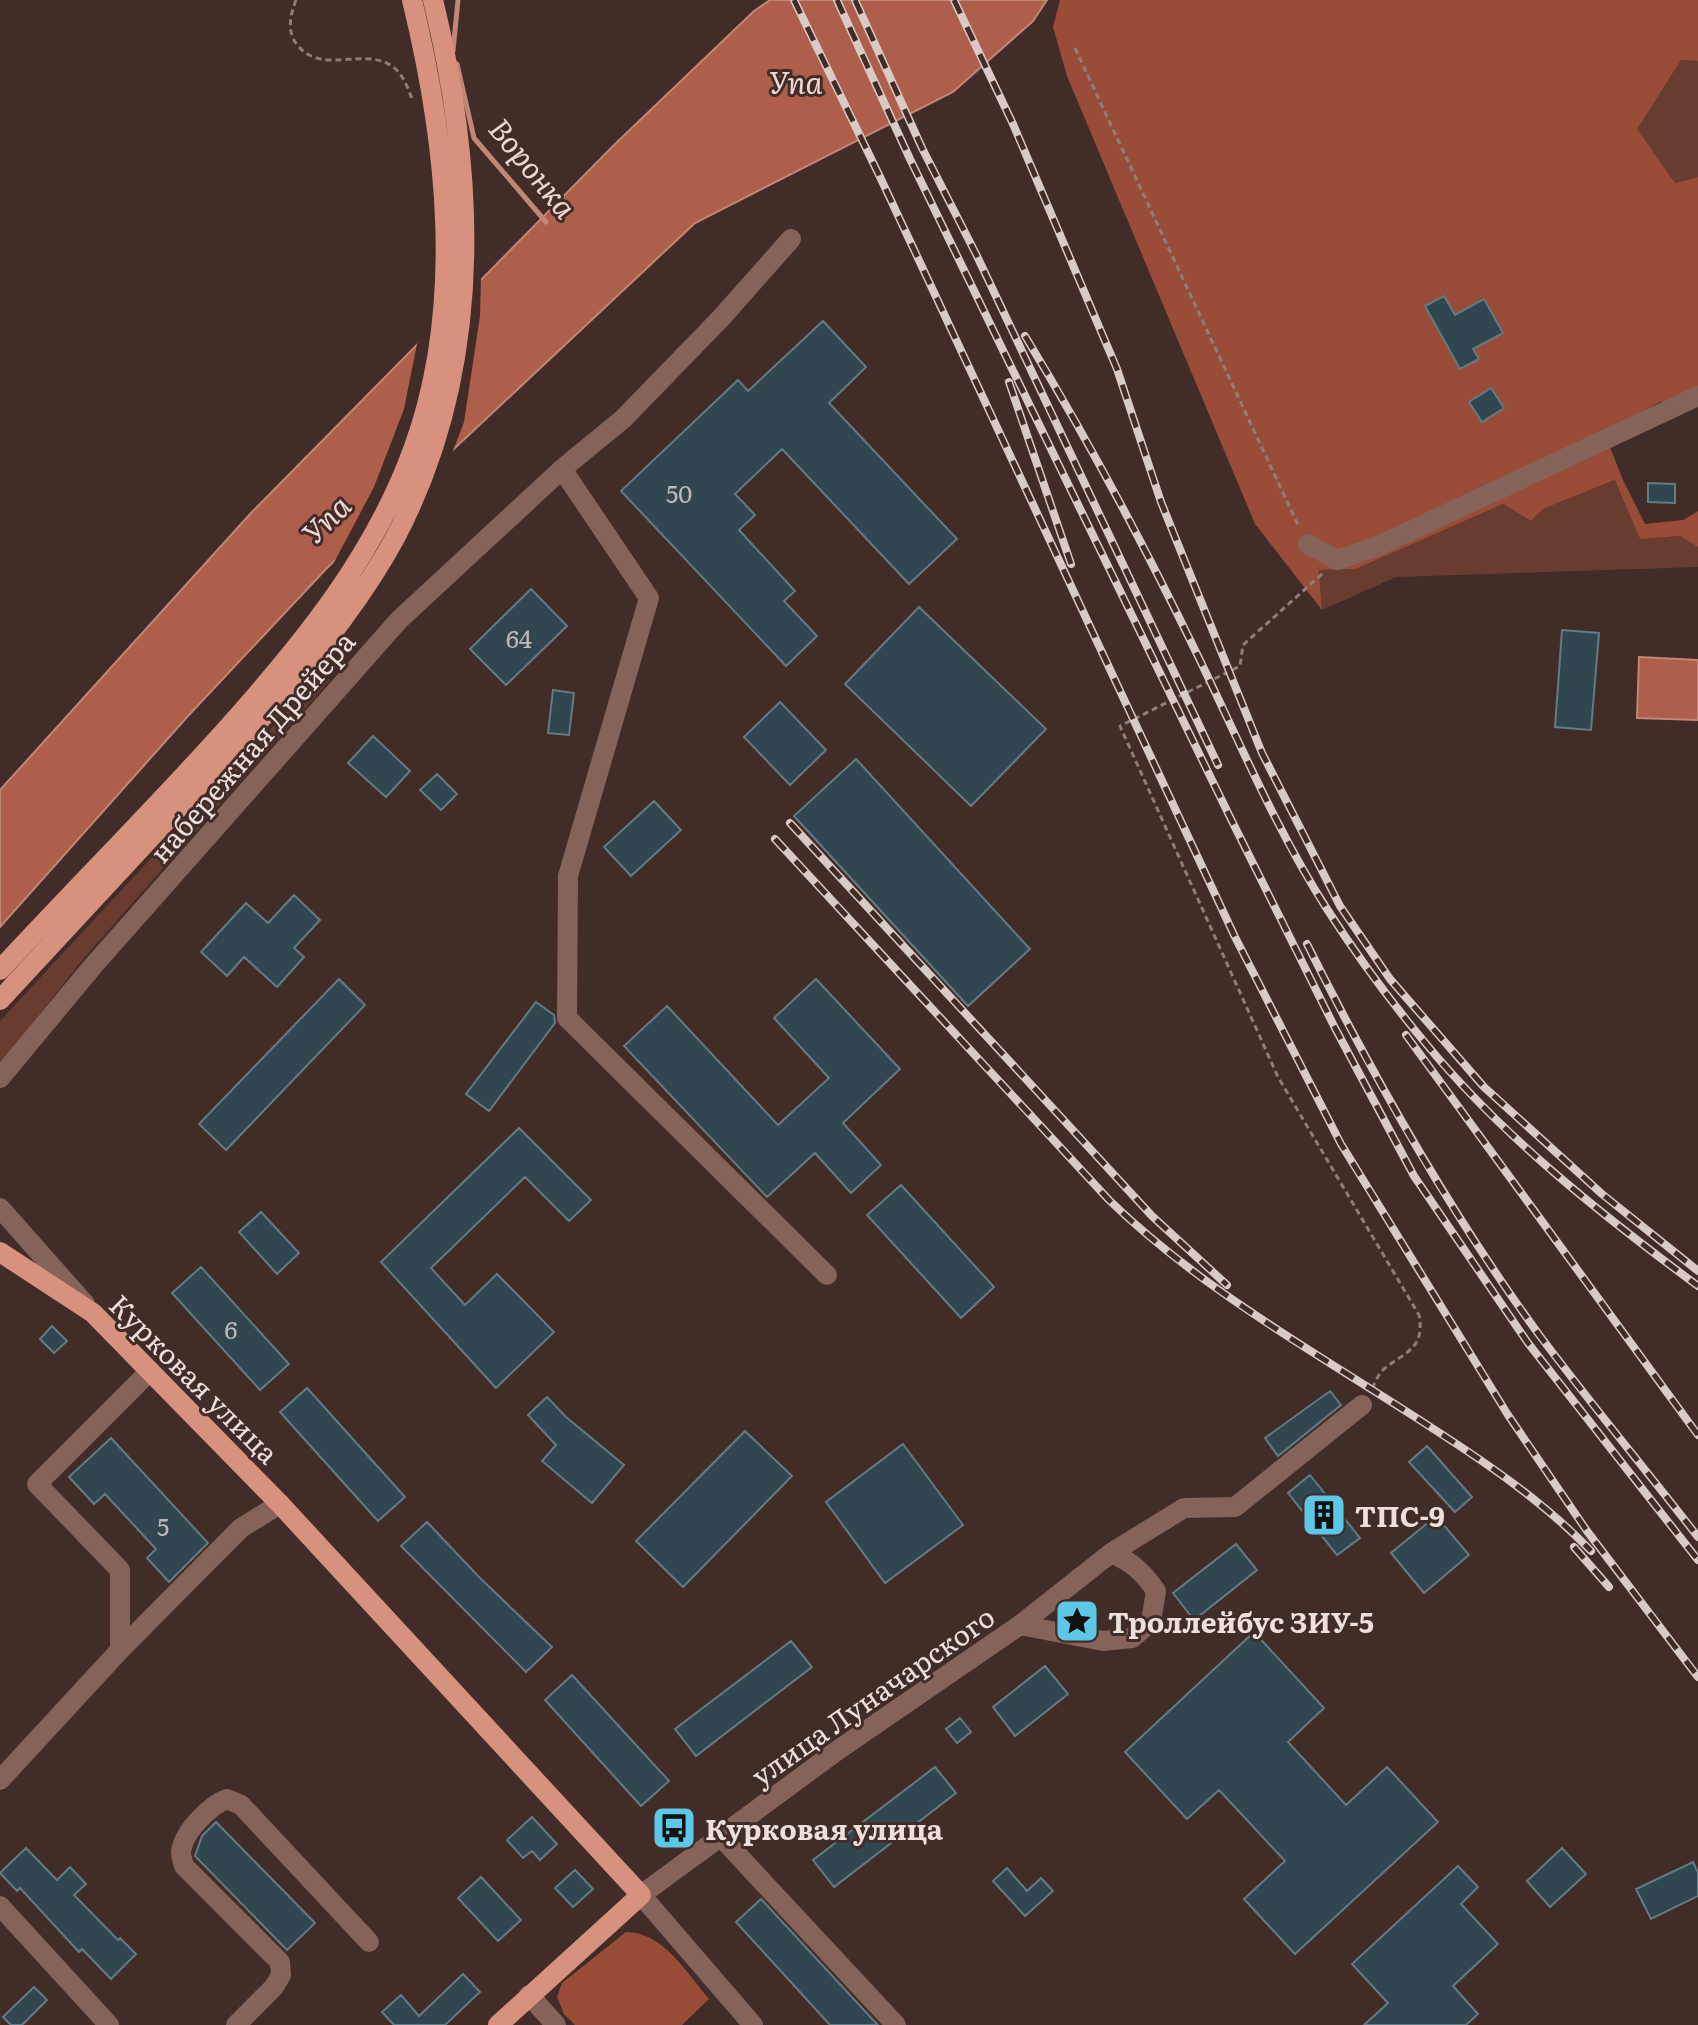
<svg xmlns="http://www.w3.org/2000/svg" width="1698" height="2025" font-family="Literata,serif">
	<rect width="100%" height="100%" fill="#412c27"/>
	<path fill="#693c30" d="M 1681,60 L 1698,61 L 1698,177 L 1675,183 L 1636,129 Z
		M 1616,480 L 1640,539 L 1680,536 L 1698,547 L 1698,567 L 1396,577 L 1322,610 L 1319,570 L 1356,569 L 1503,504 L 1531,521 L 1543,509 Z
		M 322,674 L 330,680 L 83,959 L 0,1065 L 0,1021 Z"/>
	<path fill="#994c38" d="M 1060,0 L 1698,0 L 1698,61 L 1681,60 L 1637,129 L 1675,183 L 1698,177 L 1698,397 L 1660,402 L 1604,432 L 1623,480 L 1645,524 L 1683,520 L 1698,511 L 1698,547 L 1680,536 L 1640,539 L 1615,480 L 1543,509 L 1531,521 L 1503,504 L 1356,569 L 1319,570 L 1322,610 L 1255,524 L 1067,76 L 1053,27 Z
		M 626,1932 C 663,1932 687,1973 709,1999 L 682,2025 L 575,2025 L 564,2014 L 557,1997 L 562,1983 Z"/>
	<path fill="#ae5f4b" stroke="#c18676" stroke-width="2" d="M 770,0 L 1047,0 L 1033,21 L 953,92 L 695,223 L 327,568 L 188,716 L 0,927 L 0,790 L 251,513 L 613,146 L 754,11 Z
		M 1639,657 L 1698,660 L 1698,720 L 1637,718 Z"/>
	<path fill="#412c27" d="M 481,275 L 480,316 L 464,422 L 451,456 L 330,570 L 374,487 L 404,409 L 418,339 Z"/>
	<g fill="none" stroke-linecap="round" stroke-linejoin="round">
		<path stroke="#c18676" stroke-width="5" d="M 453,51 L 458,0
			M 457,64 L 474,138 L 546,222"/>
	</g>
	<path fill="#30474f" stroke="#627b84" stroke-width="2" d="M 1444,296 L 1455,315 L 1484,299 L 1503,333 L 1473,349 L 1479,359 L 1460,369 L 1425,306 Z
		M 823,321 L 866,367 L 829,403 L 957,539 L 909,584 L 782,449 L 735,494 L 755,515 L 739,530 L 795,591 L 784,601 L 817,636 L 786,666 L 621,491 L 738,380 L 748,391 Z
		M 1491,388 L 1504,408 L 1482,422 L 1469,402 Z
		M 1648,483 L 1675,484 L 1675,503 L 1648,502 Z
		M 531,589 L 567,626 L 506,685 L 470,649 Z
		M 919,607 L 1046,729 L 971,806 L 845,684 Z
		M 1562,630 L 1599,633 L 1591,730 L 1555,727 Z
		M 553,690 L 574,693 L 569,735 L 548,733 Z
		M 780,702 L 826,750 L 790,785 L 744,737 Z
		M 373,736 L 410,771 L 386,797 L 348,763 Z
		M 856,759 L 1030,949 L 968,1006 L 794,816 Z
		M 437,774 L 457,794 L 441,810 L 420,790 Z
		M 654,801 L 681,830 L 631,876 L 604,847 Z
		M 294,895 L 320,920 L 294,948 L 304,957 L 277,987 L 244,957 L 227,976 L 201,952 L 246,903 L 268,923 Z
		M 339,979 L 365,1005 L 226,1150 L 199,1124 Z
		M 816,979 L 900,1069 L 843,1123 L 881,1165 L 851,1193 L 815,1153 L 767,1197 L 624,1046 L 667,1006 L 778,1125 L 829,1078 L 774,1018 Z
		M 536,1002 L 554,1015 L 555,1023 L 489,1111 L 466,1094 Z
		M 519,1128 L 591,1200 L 569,1221 L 525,1177 L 431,1268 L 465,1305 L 497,1274 L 554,1332 L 496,1388 L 381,1262 Z
		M 901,1185 L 994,1287 L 961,1318 L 867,1215 Z
		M 261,1212 L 299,1253 L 277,1274 L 239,1232 Z
		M 201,1267 L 289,1364 L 260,1390 L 172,1293 Z
		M 52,1326 L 67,1341 L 54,1353 L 40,1339 Z
		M 307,1388 L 405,1497 L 378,1521 L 280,1412 Z
		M 1330,1391 L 1341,1405 L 1278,1456 L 1265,1438 Z
		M 547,1397 L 566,1417 L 624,1465 L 592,1503 L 542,1461 L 556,1445 L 528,1415 Z
		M 745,1431 L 792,1476 L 683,1587 L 636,1541 Z
		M 111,1438 L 208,1543 L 169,1582 L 147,1558 L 156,1549 L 105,1494 L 94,1504 L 69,1477 Z
		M 903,1444 L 963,1525 L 885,1583 L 826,1502 Z
		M 1427,1446 L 1472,1497 L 1455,1512 L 1409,1462 Z
		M 1310,1475 L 1360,1538 L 1337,1555 L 1288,1493 Z
		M 1436,1516 L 1469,1555 L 1424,1593 L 1391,1553 Z
		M 427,1522 L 480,1578 L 552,1647 L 526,1672 L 401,1546 Z
		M 1236,1544 L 1257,1570 L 1194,1620 L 1173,1593 Z
		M 1254,1632 L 1324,1708 L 1288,1742 L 1346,1805 L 1387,1767 L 1438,1822 L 1295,1954 L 1244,1899 L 1285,1861 L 1219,1790 L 1187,1819 L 1125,1752 Z
		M 791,1641 L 812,1667 L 696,1756 L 675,1729 Z
		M 1045,1666 L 1068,1694 L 1015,1736 L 993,1707 Z
		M 572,1675 L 669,1781 L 641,1806 L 545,1700 Z
		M 960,1718 L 971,1732 L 957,1743 L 946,1729 Z
		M 935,1767 L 956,1793 L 834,1887 L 813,1860 Z
		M 532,1817 L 557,1844 L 540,1860 L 532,1851 L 523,1858 L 507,1840 Z
		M 216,1822 L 315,1923 L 287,1950 L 195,1856 L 202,1836 Z
		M 26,1848 L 57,1880 L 70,1867 L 86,1884 L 74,1895 L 118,1940 L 120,1938 L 136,1954 L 111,1979 L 82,1949 L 79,1952 L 20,1888 L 17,1891 L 0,1873 Z
		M 1562,1848 L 1586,1874 L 1550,1907 L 1527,1881 Z
		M 1693,1862 L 1698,1873 L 1698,1896 L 1651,1919 L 1636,1889 Z
		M 1458,1866 L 1478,1887 L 1461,1904 L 1498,1944 L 1453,1986 L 1478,2014 L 1466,2025 L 1364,2025 L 1388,2003 L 1352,1964 Z
		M 1007,1868 L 1027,1891 L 1041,1878 L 1053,1891 L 1025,1916 L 993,1881 Z
		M 575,1870 L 593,1889 L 573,1907 L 555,1888 Z
		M 481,1877 L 521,1920 L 498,1941 L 458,1898 Z
		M 761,1899 L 875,2022 L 878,2025 L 830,2025 L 736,1922 Z
		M 463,1974 L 480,1992 L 445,2025 L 394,2025 L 382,2012 L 401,1995 L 419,2016 Z
		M 34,1987 L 47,2000 L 22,2025 L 11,2025 L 3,2017 Z"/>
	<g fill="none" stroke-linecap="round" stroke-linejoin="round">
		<path stroke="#8f7d79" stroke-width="3" stroke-dasharray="6 4" stroke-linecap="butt" d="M 296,0 C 290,16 286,33 299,47 C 324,75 365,46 393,67 C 403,74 408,88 412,99
			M 1075,48 L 1299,527
			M 1322,574 L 1243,645 L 1240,666 L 1120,726 L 1278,1077 L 1419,1315 C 1425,1349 1406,1351 1384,1369 C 1378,1374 1375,1383 1371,1391"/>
		<path stroke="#866359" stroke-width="20" d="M 562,469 L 649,598 L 568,876 L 567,1018 L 827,1275
			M 1308,544 L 1337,560 L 1378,546 L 1698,396
			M 0,1078 L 93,966 L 399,620 L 562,469 L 623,419 L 721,318 L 791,239
			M 0,1208 L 85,1304
			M 1020,1625 L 1103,1641 L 1132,1638 L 1151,1622 L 1156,1591 C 1143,1572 1132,1562 1111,1553
			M 120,1650 L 120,1570 L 37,1484 L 150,1371
			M 0,1780 L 120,1650 L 241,1528 L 280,1504
			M 720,1836 L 896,2025
			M 0,1906 L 109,2025
			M 529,1995 L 556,2025
			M 236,2025 L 274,1987 L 281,1975 L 280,1962 L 184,1866 C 183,1861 181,1857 181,1853 C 182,1833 210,1805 227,1799 L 241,1805 L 369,1942
			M 753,2025 L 641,1895 L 838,1750 L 1020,1625 L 1111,1553 L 1184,1508 L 1235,1507 L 1362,1405"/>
		<path stroke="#d8917e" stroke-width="20" d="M 0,970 C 74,890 151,813 224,732 C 301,646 374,558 414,447 C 465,305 447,144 412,0
			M 0,1000 L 282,696 C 323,646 364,595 395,538 C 483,371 477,179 433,0
			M 0,1252 L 93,1313 L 280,1504 L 641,1895 L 498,2025"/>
		<g stroke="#d8cac6" stroke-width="8">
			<path id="rail" d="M 794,0 L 881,179 L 1235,937 L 1341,1144 L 1508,1415 L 1587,1531 L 1698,1677
				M 837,0 L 910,159 L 1229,815 L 1335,1028 L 1414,1176 L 1528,1343 L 1698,1560
				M 855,0 L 922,148 L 976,254 L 1218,765
				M 954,0 L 1013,124 L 1117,369 L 1161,502 L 1262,753 L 1340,906 L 1390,979 L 1484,1087 L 1602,1194 L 1698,1271
				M 1025,336 C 1087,438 1143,543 1195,650 C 1237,736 1275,828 1327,909 C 1357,956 1391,1002 1427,1045 C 1503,1137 1602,1215 1698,1286
				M 1009,382 L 1071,564
				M 790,823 L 1152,1216 L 1227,1285
				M 775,839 L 1109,1200 C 1204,1292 1322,1356 1432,1428 C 1488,1464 1545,1503 1591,1551
				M 1307,944 C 1375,1080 1450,1213 1540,1336 C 1591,1404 1646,1470 1698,1537
				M 1406,1035 L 1698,1435
				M 1574,1547 L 1609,1587"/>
		</g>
		<use href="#rail" stroke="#412c27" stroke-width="5" stroke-dasharray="15" stroke-linecap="butt"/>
	</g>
	<defs>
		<g id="building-square" transform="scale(2.3)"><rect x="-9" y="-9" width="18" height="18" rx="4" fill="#5dc7e8" stroke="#412c27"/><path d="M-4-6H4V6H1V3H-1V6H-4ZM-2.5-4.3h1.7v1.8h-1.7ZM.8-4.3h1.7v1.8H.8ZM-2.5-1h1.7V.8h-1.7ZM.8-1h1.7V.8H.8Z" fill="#111"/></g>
		<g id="sight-square" transform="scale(2.3)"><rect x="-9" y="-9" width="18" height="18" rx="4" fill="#5dc7e8" stroke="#412c27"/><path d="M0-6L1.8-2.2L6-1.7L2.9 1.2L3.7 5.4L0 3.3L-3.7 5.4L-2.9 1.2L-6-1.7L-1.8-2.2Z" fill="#111"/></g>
		<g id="bus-square" transform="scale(2.3)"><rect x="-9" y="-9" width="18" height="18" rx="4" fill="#5dc7e8" stroke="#412c27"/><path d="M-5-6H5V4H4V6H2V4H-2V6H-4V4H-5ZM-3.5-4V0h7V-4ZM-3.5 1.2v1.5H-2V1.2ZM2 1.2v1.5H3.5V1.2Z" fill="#111"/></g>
	</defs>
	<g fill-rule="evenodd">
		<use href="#building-square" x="1324" y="1515"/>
		<use href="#sight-square" x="1077" y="1621"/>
		<use href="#bus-square" x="674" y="1828"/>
	</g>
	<g text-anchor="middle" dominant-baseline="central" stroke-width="6" stroke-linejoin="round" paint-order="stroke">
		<g font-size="24" fill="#bebab9">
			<text x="679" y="492">50</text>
			<text x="519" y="637">64</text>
			<text x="231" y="1328">6</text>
			<text x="163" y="1525">5</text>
		</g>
		<g font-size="28" fill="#ede0dc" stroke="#412c27">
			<text transform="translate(251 746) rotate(-49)">набережная Дрейера</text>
			<text transform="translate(195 1378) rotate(45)">Курковая улица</text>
			<text transform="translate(872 1695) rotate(-35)">улица Луначарского</text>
		</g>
		<g font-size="28" font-weight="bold" fill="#ede0dc" stroke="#412c27" text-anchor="start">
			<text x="1355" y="1515">ТПС-9</text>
			<text x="1108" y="1621">Троллейбус ЗИУ-5</text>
			<text x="705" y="1828">Курковая улица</text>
		</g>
		<g font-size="30" font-style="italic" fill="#efd8d2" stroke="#412c27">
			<text x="796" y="81">Упа</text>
			<text transform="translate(534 167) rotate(51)">Воронка</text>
			<text transform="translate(325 518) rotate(-45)">Упа</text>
		</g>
	</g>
</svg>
